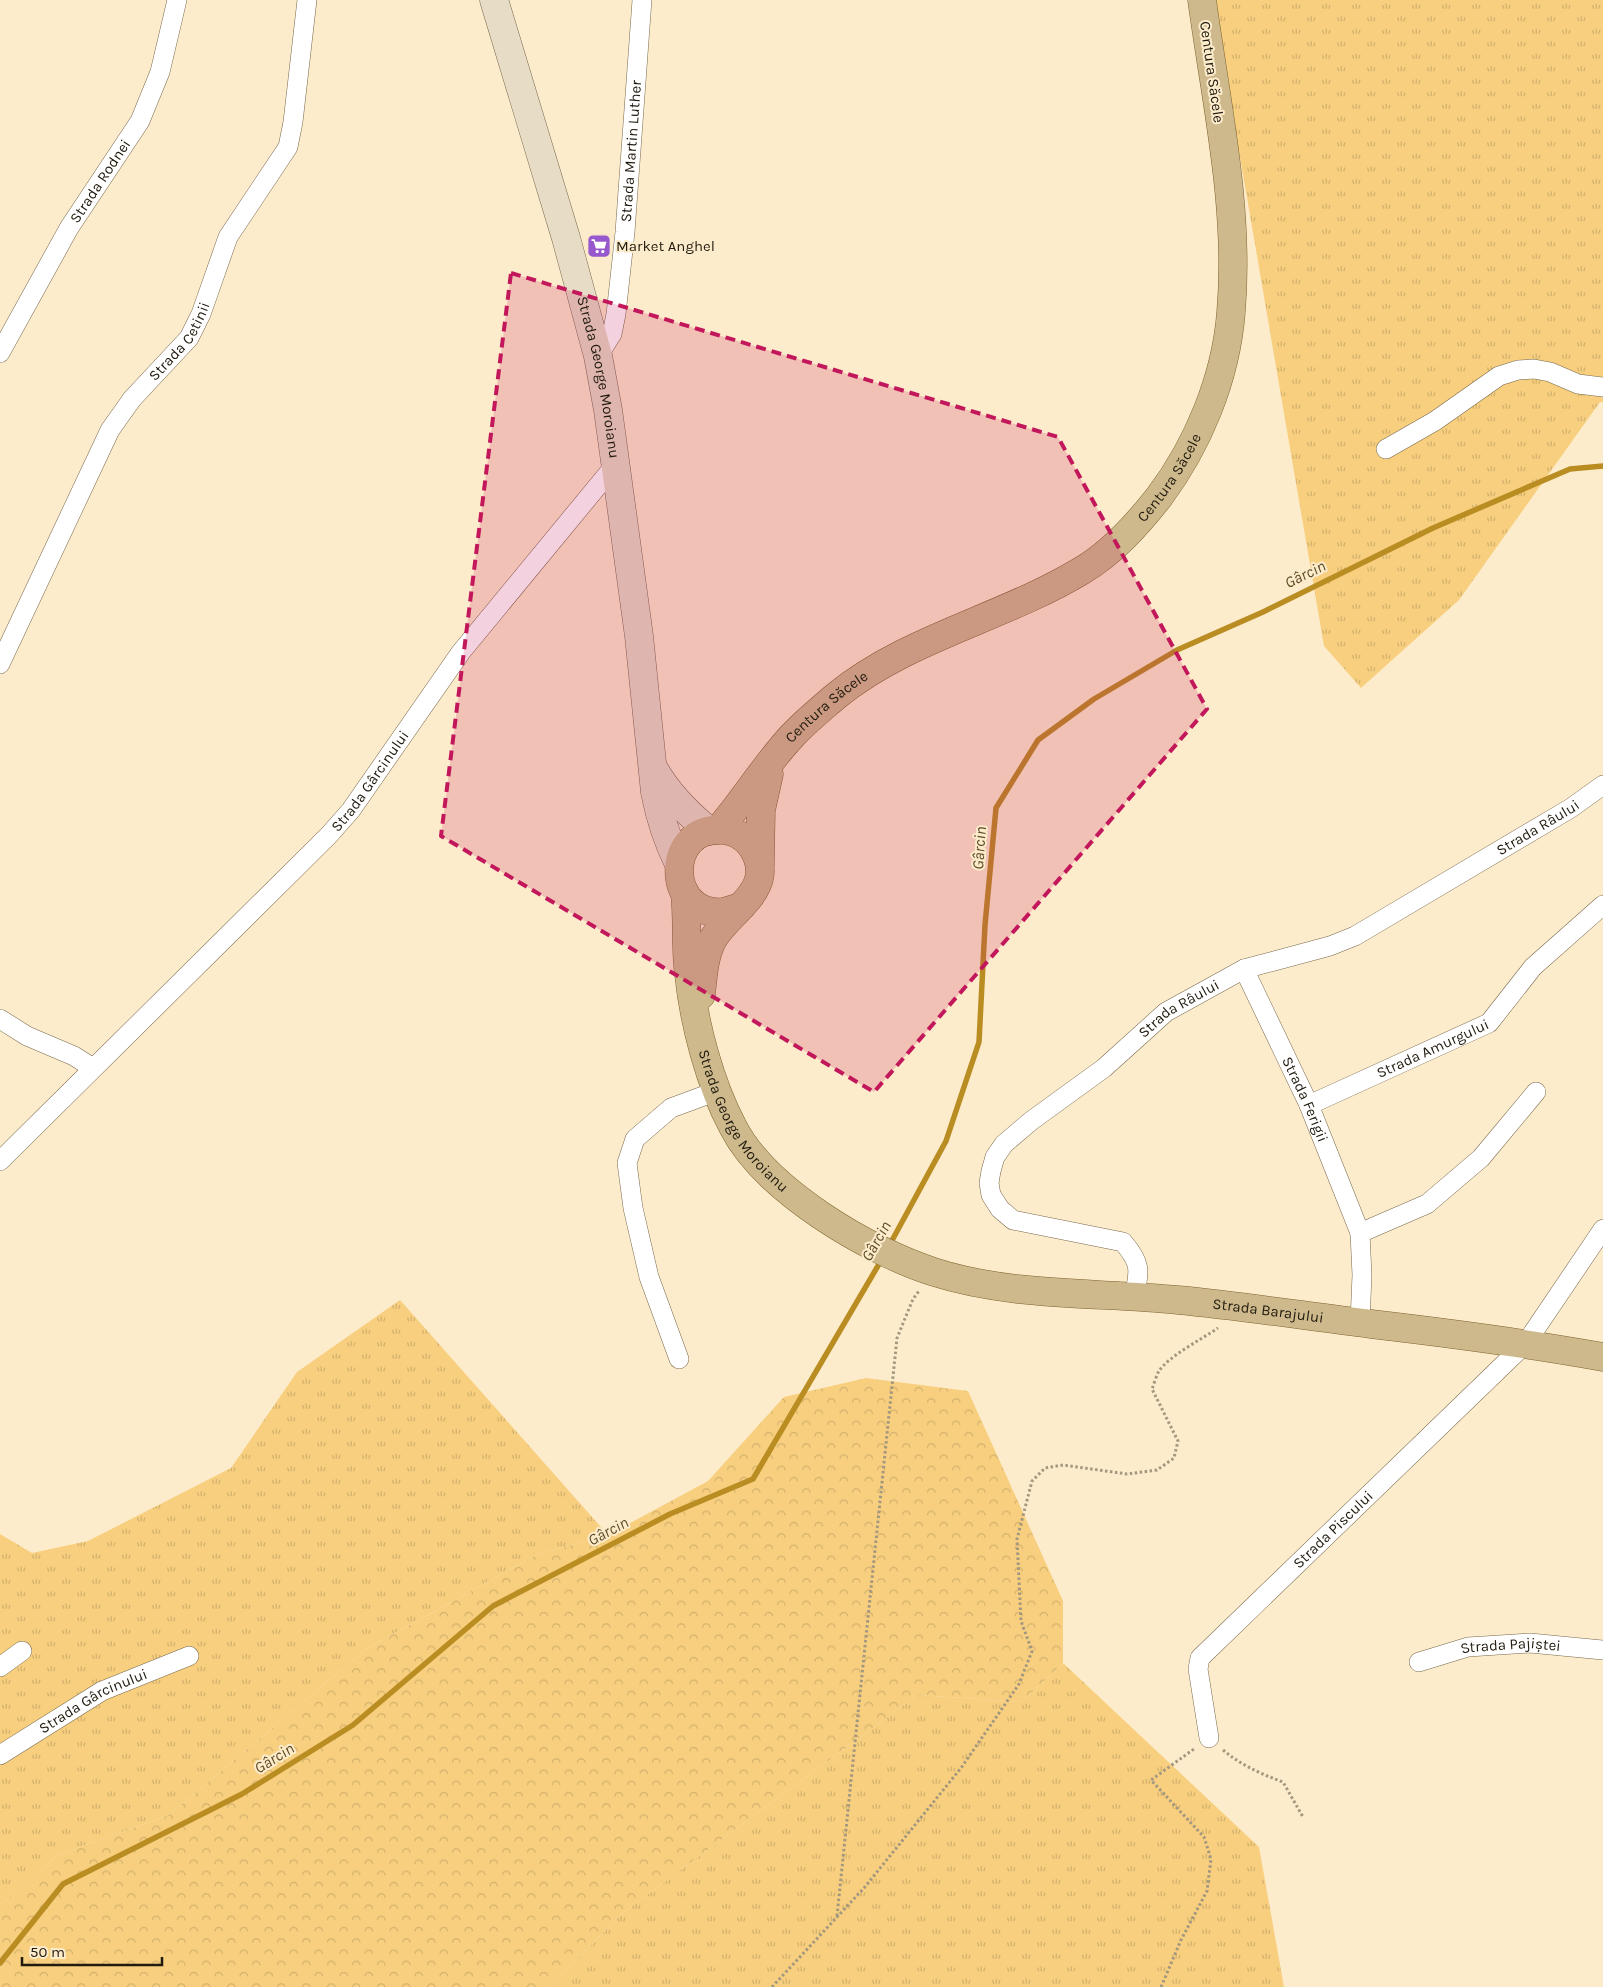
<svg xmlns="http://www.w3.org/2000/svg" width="1603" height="1987" font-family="Karla,sans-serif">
	<defs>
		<pattern id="grass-tufts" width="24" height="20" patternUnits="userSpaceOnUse" patternTransform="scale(1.25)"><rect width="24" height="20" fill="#f7cf7f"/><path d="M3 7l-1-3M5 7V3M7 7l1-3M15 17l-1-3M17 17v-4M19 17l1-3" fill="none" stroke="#d3b16d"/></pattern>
		<pattern id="forest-crowns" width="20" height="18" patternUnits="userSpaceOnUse" patternTransform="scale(1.25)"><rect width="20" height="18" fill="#f7cf7f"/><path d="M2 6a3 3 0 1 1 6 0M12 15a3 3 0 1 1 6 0" fill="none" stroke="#d3b16d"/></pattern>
	</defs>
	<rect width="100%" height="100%" fill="#fdeccc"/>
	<path fill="url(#grass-tufts)" d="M 1196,0 L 1603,0 L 1603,402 L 1600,402 L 1459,600 L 1361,688 L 1324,646 L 1240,157 Z
		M 400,1300 L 608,1535 L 536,1555 L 366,1649 L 169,1815 L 58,1855 L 0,1905 L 0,1534 L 32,1553 L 88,1541 L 231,1468 L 297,1372 Z
		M 1063,1663 L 1259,1847 L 1284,1987 L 551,1987 L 620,1915 L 917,1695 L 1022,1702 Z"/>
	<path fill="url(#forest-crowns)" d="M 866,1378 L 968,1391 L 1063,1601 L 1063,1663 L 1022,1702 L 917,1695 L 620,1915 L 551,1987 L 0,1987 L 0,1905 L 58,1855 L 169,1815 L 366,1649 L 536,1555 L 608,1535 L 708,1481 L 784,1397 Z"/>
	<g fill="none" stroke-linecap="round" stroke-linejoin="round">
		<path stroke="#ba8d23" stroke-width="5.5" d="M 889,1246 L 946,1141 L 979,1042 L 985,925 L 996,808 L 1038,740 L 1094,699 L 1177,650 L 1263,612 L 1433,528 L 1570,469 L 1603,466
			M 0,1963 L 63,1884 L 242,1794 L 353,1725 L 493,1606 L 670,1514 L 753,1479 L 882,1259"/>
		<g stroke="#77684c" stroke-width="20">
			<g id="minor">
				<path id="s1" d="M 0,353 L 69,228 L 140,121 L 160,72 L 177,0"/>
				<path id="s2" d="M 598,356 L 612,334 L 616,314 L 625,232 L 642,0"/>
				<path d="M 1386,449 L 1435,421 L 1499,376 L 1518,370 L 1534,369 L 1550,372 L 1578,384 L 1603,387"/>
				<path id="s3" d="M 0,664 L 110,430 L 132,399 L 189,338 L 201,314 L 228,237 L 288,147 L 293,122 L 307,0"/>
				<path id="s4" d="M 1244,969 L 1309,1105 L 1360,1233 L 1362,1275 L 1360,1322"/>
				<path d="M 0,1019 L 27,1036 L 74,1056 L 93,1068"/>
				<path id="s5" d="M 1309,1105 L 1489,1023 L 1533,967 L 1603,905"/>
				<path id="s6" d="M 0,1161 L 329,835 L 351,810 L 461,652 L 615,465"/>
				<path d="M 1360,1233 L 1427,1204 L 1481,1158 L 1536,1092"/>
				<path id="s7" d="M 1134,1296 C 1140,1270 1141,1263 1123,1242 L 1013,1220 L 1000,1209 L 991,1195 L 989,1183 L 991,1171 L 995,1157 L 1004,1144 L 1031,1121 L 1104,1068 L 1166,1012 L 1244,969 L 1330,946 L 1355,936 L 1571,808 L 1603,785"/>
				<path d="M 679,1359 L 649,1277 L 633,1208 L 627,1163 L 635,1139 L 671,1108 L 717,1091"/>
				<path id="s8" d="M 1419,1662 L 1468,1647 L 1530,1643 L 1603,1650"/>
				<path d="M 0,1667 L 22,1651"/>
				<path id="s9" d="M 1209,1738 L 1198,1669 L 1200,1658 L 1526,1343 L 1603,1229"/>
				<path id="s10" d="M 0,1755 L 102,1691 L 189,1656"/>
			</g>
		</g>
		<g stroke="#77684c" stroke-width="29">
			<g id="secondary">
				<path id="s11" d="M 494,0 L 566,238 L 598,356 L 608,410 L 639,636 L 655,792 C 660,818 667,840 679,864"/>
				<path d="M 654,769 C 668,794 687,813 709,831"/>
			</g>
		</g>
		<g stroke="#7d632e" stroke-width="29">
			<g id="primary">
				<path id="s12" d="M 718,830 C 744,800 765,765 792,736 C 805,722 821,709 836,696 C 907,638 1003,618 1081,571 C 1112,553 1137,525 1159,497 C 1198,445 1226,378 1231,312 C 1240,208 1216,103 1202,0"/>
				<path d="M 760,864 L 761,810 L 769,774"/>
				<path id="s13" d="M 685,893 C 688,921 685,948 689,975 C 694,1024 710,1084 733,1127 C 765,1190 868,1251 934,1272 C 1012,1297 1097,1292 1178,1300 C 1242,1306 1306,1316 1371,1324 C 1448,1333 1526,1343 1603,1357"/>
				<path d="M 701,995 C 703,976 704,956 713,939 C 731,909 779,888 752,847 C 746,838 735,831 724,830 C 664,824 665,917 723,912 C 729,911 736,908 742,906"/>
			</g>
		</g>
		<path stroke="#a3977f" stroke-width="3" stroke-dasharray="2.5 2.5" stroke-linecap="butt" d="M 1223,1750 C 1241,1765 1261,1774 1283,1782 L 1303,1817
			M 837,1916 L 897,1338 L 913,1299 L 919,1291
			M 772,1987 L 864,1888 L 961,1768 L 1019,1684 L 1032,1651 L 1021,1621 L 1017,1539 L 1032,1481 L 1045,1468 L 1063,1465 L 1127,1474 L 1157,1470 L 1174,1458 L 1178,1441 L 1152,1389 C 1154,1384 1156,1376 1159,1371 C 1169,1356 1202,1339 1218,1328
			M 1161,1987 L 1181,1940 L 1207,1891 L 1211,1859 L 1204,1837 L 1151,1780 L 1194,1749"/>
		<use href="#minor" stroke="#fff" stroke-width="19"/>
		<use href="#secondary" stroke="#e7dcc5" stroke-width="28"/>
		<use href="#primary" stroke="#ceb98c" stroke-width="28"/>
	</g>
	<path fill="#c2185b" fill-opacity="0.2" stroke="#c2185b" stroke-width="4" stroke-dasharray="10 6" stroke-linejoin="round" d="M 511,273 L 1058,437 L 1207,709 L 874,1092 L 441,836 Z"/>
	<defs>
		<g id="supermarket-square" transform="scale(1.25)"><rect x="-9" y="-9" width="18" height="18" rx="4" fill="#9757cd" stroke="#fdeccc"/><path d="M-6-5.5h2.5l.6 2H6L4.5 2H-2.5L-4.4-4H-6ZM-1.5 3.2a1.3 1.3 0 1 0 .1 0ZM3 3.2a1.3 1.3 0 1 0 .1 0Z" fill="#fff"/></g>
	</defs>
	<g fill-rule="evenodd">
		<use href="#supermarket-square" x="599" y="246"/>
	</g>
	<g text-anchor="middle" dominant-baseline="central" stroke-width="4" stroke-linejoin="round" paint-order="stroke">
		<g font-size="15" fill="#211b0f" stroke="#fdeccc">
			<text transform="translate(1212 72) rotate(82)">Centura Săcele</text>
			<text stroke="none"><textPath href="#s2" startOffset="210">Strada Martin Luther</textPath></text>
			<text stroke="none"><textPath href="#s1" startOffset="199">Strada Rodnei</textPath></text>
			<text stroke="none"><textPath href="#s3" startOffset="372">Strada Cetinii</textPath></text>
			<text stroke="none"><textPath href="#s11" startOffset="392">Strada George Moroianu</textPath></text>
			<text stroke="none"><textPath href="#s12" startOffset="585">Centura Săcele</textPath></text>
			<text stroke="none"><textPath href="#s12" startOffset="165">Centura Săcele</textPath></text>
			<text stroke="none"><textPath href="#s6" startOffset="531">Strada Gârcinului</textPath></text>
			<text stroke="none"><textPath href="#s7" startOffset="886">Strada Râului</textPath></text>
			<text stroke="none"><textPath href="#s7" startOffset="481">Strada Râului</textPath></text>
			<text stroke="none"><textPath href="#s5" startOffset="136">Strada Amurgului</textPath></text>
			<text stroke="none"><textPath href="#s4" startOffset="144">Strada Ferigii</textPath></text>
			<text stroke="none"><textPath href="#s13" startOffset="241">Strada George Moroianu</textPath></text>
			<text stroke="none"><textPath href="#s13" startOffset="831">Strada Barajului</textPath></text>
			<text stroke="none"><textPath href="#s9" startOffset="266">Strada Piscului</textPath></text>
			<text stroke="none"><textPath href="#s8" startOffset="94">Strada Pajiștei</textPath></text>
			<text stroke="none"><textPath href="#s10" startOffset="108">Strada Gârcinului</textPath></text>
		</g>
		<g font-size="15" fill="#211b0f" stroke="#fdeccc" text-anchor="start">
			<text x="616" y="246">Market Anghel</text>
		</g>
		<g font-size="16" font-style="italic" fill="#604c24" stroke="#fdeccc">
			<text transform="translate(1305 574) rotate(-26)">Gârcin</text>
			<text transform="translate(979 848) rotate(-86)">Gârcin</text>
			<text transform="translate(876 1241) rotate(-60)">Gârcin</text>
			<text transform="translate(608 1531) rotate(-28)">Gârcin</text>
			<text transform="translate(274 1758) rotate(-32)">Gârcin</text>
		</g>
	</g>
	<path d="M22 1957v8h140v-8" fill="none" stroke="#211b0f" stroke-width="2.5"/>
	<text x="30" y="1957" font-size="15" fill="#211b0f" stroke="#fdeccc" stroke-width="4" paint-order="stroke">50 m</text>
</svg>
